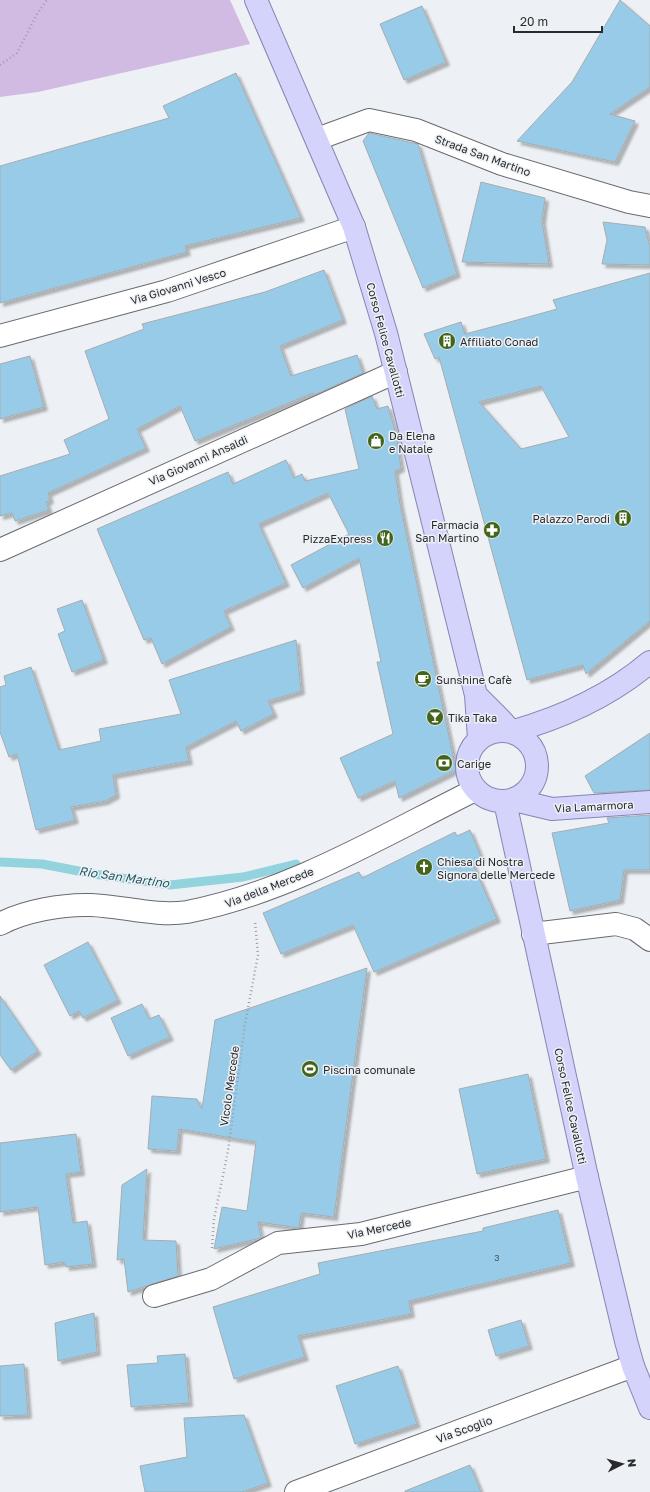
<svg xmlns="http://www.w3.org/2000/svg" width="650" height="1492" font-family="'Golos Text',sans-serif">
	<defs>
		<filter id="shadow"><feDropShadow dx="3.5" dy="3.5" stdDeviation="1" flood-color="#0004"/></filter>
	</defs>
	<rect width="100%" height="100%" fill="#edf1f5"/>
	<path fill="#d2bbe2" d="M 0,0 L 230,0 L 250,44 L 38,92 L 0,97 Z"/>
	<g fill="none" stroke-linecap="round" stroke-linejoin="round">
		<path stroke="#93d3dd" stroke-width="9" d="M 0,862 L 42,864 L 94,874 L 170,885 L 243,877 L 296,864"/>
	</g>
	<path fill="#98cbe8" stroke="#a7acaf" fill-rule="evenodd" filter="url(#shadow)" d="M 620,0 L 650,26 L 650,87 L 610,114 L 635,121 L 615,162 L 517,141 L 572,82 Z
		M 422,6 L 446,62 L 404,80 L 380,24 Z
		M 236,73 L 301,218 L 185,246 L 187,252 L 0,303 L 0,166 L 169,118 L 163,106 Z
		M 369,133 L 418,144 L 457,274 L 423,288 L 363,141 Z
		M 481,182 L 545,198 L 542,221 L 549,264 L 462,262 Z
		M 603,222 L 645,227 L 650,247 L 650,265 L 602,264 L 607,240 Z
		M 324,270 L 343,320 L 280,346 L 291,376 L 357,355 L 363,373 L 314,395 L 313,393 L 195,441 L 180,406 L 137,429 L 146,448 L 48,493 L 50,500 L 46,502 L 49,510 L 15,521 L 12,513 L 0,516 L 0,476 L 70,454 L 64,440 L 109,419 L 85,351 L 144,329 L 142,324 L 265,292 Z
		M 650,273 L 650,621 L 586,674 L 583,665 L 527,680 L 439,357 L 435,359 L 424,334 L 461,322 L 465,334 L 499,325 L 557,309 L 553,300 ZM 541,386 L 569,437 L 521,449 L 479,402 Z
		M 30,356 L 44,407 L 0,419 L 0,364 Z
		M 372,396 L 377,409 L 388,406 L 396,434 L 401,468 L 395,471 L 400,504 L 456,770 L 399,798 L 395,781 L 358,798 L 340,758 L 393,734 L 377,662 L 381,662 L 359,558 L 303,588 L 291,565 L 349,534 L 328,493 L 259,524 L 286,583 L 224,611 L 231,627 L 162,664 L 151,638 L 144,640 L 97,529 L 228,472 L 233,484 L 286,460 L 294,478 L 302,474 L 305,481 L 359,469 L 345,409 Z
		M 82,600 L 104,660 L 72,672 L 58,634 L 65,631 L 57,609 Z
		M 296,640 L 301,691 L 268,701 L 274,714 L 241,731 L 236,721 L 186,747 L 189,761 L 113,775 L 116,795 L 105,801 L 71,807 L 75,820 L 36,830 L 17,754 L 9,757 L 0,732 L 0,687 L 6,685 L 4,676 L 31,667 L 59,750 L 101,741 L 99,729 L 181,714 L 169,680 Z
		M 650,733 L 650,790 L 594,793 L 585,776 Z
		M 650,815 L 650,870 L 624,870 L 620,900 L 570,911 L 552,833 L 609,823 L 607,818 Z
		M 470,830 L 482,859 L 473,864 L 497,919 L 374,972 L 353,925 L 281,954 L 263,913 L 359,872 L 362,878 L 455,832 L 457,836 Z
		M 88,942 L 118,1000 L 83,1018 L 79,1011 L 70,1016 L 44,965 Z
		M 367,968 L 334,1217 L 301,1213 L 299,1228 L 258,1222 L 261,1238 L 214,1249 L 222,1207 L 247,1211 L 256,1142 L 179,1129 L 177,1151 L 148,1149 L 152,1096 L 197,1099 L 202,1109 L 215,1020 Z
		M 0,996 L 38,1051 L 11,1070 L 0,1055 Z
		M 142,1004 L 149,1019 L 159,1015 L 170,1037 L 128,1056 L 111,1018 Z
		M 528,1074 L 546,1159 L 477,1174 L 459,1089 Z
		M 76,1134 L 81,1172 L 66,1174 L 73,1223 L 87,1221 L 93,1264 L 66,1267 L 65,1262 L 45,1265 L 38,1207 L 0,1212 L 0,1143 Z
		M 147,1169 L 143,1240 L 176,1241 L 178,1276 L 128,1292 L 124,1259 L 117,1260 L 122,1185 Z
		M 558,1210 L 571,1263 L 409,1301 L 411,1314 L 298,1336 L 305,1357 L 234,1379 L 213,1307 L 320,1274 L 318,1263 L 483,1231 L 483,1228 Z
		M 94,1313 L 97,1352 L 58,1361 L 55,1323 Z
		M 521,1320 L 529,1346 L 496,1356 L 488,1330 Z
		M 185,1354 L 189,1403 L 131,1407 L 127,1365 L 158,1363 L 157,1356 Z
		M 24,1364 L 28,1415 L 0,1416 L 0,1366 Z
		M 398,1366 L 417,1424 L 355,1444 L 336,1386 Z
		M 244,1415 L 268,1483 L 242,1492 L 145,1492 L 140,1466 L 187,1457 L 184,1418 Z
		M 470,1465 L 481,1492 L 405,1492 L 405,1491 Z"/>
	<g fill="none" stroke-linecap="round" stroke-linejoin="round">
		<g stroke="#686a6f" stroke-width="24">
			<path id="minor" d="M 317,139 L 369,120 L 416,130 L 502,164 L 629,202 L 650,206
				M 0,336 L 167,291 L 354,227
				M 0,550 L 396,372
				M 0,924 C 24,911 63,904 91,905 C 121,906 157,917 187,912 C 290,892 382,836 475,790
				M 533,934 L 616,924 L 635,929 L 650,940
				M 154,1296 L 211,1279 L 278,1243 L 361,1234 L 587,1177
				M 296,1492 L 633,1366"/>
		</g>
		<g stroke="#8685b2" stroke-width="24">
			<path id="primary" d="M 256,0 L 354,227 L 386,333 L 476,695 L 479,739
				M 476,695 C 488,708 501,718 511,732 C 561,718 610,696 650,662
				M467 766a35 35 0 1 1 70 0a35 35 0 1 1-70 0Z
				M 514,800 L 552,809 L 650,802
				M 505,802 L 587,1177 L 626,1341 L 633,1366 L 650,1408"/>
		</g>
		<path stroke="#9c9fa2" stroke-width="2.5" stroke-dasharray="1 3" stroke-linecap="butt" d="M 0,65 L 17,53 L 37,14 L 47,0
			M 212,1248 L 214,1219 L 228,1151 L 245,1024 L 258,955 L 255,921"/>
		<use href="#minor" stroke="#fff" stroke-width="22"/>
		<use href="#primary" stroke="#d4d3fc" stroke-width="22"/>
	</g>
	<defs>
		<g id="building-disc" transform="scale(0.9)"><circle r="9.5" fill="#43651b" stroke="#edf1f5"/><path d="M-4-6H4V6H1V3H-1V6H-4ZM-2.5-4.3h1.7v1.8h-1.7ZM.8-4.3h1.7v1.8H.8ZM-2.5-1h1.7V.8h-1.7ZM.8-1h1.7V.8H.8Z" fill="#fff"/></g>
		<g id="shop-disc" transform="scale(0.9)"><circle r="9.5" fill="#43651b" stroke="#edf1f5"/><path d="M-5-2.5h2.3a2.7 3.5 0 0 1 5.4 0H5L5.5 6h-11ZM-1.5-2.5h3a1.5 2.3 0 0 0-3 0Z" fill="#fff"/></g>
		<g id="pharmacy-disc" transform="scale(0.9)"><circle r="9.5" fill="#43651b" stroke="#edf1f5"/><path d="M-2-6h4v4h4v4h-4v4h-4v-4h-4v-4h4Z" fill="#fff"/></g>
		<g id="restaurant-disc" transform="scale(0.9)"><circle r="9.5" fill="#43651b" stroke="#edf1f5"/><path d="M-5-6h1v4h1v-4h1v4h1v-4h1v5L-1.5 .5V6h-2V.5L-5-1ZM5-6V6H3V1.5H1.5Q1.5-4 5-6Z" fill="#fff"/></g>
		<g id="cafe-disc" transform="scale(0.9)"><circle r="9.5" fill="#43651b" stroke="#edf1f5"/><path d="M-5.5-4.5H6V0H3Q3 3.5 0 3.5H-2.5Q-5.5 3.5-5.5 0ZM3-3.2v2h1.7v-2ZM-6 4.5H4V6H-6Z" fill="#fff"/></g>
		<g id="bar-disc" transform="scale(0.9)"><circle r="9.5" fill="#43651b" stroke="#edf1f5"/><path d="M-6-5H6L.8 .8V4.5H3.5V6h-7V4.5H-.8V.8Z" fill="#fff"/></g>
		<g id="bank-disc" transform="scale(0.9)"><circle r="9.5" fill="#43651b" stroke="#edf1f5"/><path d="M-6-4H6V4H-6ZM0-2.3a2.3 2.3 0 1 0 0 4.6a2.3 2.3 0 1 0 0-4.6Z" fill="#fff"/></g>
		<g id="church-disc" transform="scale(0.9)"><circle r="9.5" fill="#43651b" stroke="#edf1f5"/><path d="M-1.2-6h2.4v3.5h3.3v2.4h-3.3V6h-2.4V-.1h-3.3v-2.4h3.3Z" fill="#fff"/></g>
		<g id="stadium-disc" transform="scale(0.9)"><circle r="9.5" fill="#43651b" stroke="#edf1f5"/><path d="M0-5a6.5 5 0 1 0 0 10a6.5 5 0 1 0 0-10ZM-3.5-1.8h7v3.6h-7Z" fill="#fff"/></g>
	</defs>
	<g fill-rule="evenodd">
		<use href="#building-disc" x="447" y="341"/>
		<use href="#shop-disc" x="376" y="441"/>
		<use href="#building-disc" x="623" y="518"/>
		<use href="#pharmacy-disc" x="492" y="530"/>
		<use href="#restaurant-disc" x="385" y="538"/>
		<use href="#cafe-disc" x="423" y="679"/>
		<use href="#bar-disc" x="435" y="717"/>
		<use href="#bank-disc" x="444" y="763"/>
		<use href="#church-disc" x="424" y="867"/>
		<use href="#stadium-disc" x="310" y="1069"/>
	</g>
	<g text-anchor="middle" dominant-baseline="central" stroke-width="3" stroke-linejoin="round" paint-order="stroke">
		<g font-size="9" fill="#45525b">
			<text x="497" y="1257">3</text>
		</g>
		<g font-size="11" fill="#292a2c" stroke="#edf1f5">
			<text transform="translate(483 155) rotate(20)">Strada San Martino</text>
			<text transform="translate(178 286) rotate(-17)">Via Giovanni Vesco</text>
			<text transform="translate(386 340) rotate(75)">Corso Felice Cavallotti</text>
			<text transform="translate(198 460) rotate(-24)">Via Giovanni Ansaldi</text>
			<text transform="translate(594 806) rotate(-3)">Via Lamarmora</text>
			<text transform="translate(269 887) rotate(-21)">Via della Mercede</text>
			<text transform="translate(229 1086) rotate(-82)">Vicolo Mercede</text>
			<text transform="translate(571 1106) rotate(78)">Corso Felice Cavallotti</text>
			<text transform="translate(379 1228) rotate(-12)">Via Mercede</text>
			<text transform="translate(464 1429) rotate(-20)">Via Scoglio</text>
		</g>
		<g font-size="11" fill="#292a2c" stroke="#edf1f5" text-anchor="start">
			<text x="460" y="341">Affiliato Conad</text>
			<text x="389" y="435">Da Elena<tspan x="389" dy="13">e Natale</tspan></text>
			<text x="610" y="518" text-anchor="end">Palazzo Parodi</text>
			<text x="479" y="524" text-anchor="end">Farmacia<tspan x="479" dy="13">San Martino</tspan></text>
			<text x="372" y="538" text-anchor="end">PizzaExpress</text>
			<text x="436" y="679">Sunshine Cafè</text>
			<text x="448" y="717">Tika Taka</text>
			<text x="457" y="763">Carige</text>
			<text x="437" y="861">Chiesa di Nostra<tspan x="437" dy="13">Signora delle Mercede</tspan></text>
			<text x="323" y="1069">Piscina comunale</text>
		</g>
		<g font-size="12" font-style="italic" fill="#235961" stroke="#edf1f5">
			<text transform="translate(124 877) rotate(8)">Rio San Martino</text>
		</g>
	</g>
	<g transform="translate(622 1464) rotate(84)" stroke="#edf1f5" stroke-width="3" paint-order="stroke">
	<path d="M0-3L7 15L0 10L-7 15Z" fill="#292a2c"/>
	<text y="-6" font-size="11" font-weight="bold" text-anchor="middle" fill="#292a2c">N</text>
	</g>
	<path d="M514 26v6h88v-6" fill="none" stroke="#292a2c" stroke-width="2"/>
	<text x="520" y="26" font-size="12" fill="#292a2c" stroke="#edf1f5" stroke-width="3" paint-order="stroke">20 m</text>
</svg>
